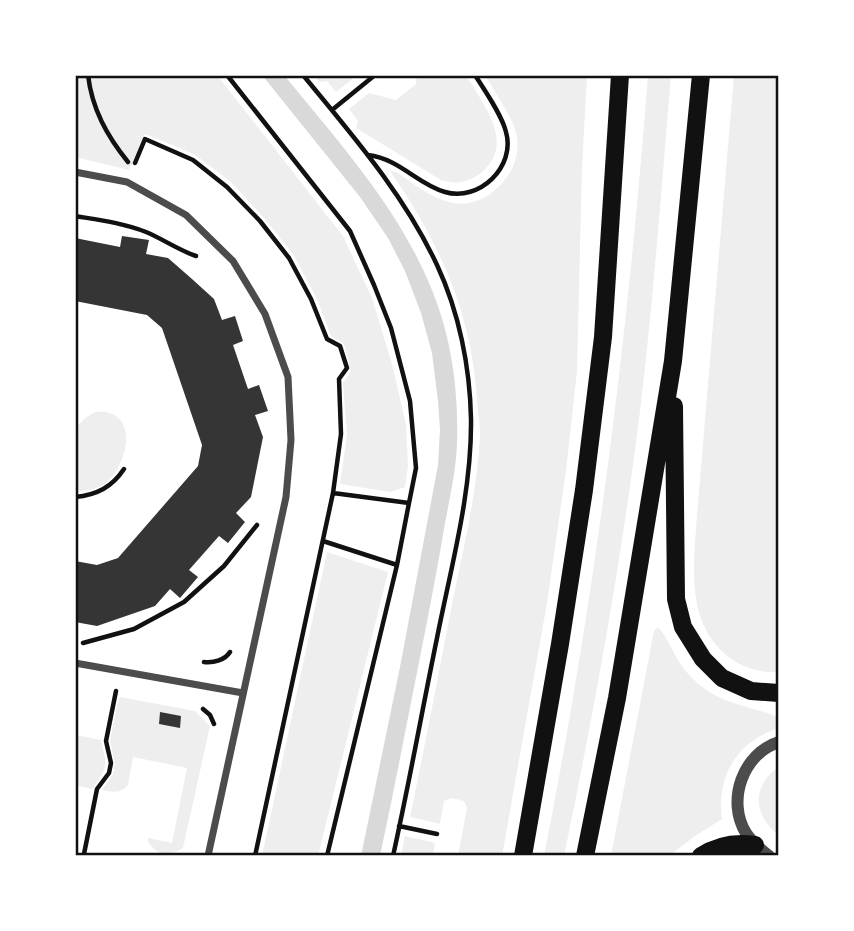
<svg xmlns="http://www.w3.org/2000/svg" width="854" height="931" font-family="'Varela Round',sans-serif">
	<rect width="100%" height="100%" fill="#fff"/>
	<path fill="#eee" d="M 75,75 L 217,75 L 343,236 L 372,298 L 392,364 L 406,425 L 408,466 L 405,487 L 390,492 L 340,484 L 347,434 L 343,383 L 351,371 L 344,344 L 331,336 L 317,299 L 293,254 L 264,218 L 231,182 L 194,154 L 145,134 L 129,170 L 75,157 Z
		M 314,75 L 354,75 L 355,77 L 336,92 L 327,81 L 319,82 Z
		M 417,75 L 466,75 C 483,105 516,142 482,172 C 470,182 456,185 441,180 L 356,128 L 358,121 L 349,109 L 369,93 L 396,100 L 416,84 Z
		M 485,75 L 587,75 L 582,167 L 577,371 L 566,471 L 547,603 L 502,856 L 458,856 L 467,808 L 464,801 L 452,798 L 444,801 L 440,824 L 410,817 C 425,745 439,672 453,599 C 464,546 477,492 480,437 C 480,425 478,412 477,400 C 472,314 439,241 390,171 L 396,172 C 414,184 432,199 453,203 C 489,210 526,168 516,133 C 512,116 494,91 485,75 Z
		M 648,75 L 671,75 C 660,205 651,336 633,465 C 615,596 591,726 564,856 L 544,856 C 595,598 628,337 648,75 Z
		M 734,75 L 779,75 L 779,672 C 758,673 739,667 724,653 C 685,618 694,562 697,515 Z
		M 95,412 C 99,412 103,411 106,412 C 141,419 124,472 103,485 C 94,490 85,491 75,491 L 75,429 L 85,418 Z
		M 327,552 L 388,572 L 318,856 L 262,856 Z
		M 658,627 C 669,639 674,656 684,669 C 713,704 740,703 779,717 L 779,728 C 738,741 716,775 722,819 L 695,836 L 669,856 L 611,856 L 654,631 Z
		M 120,697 L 195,711 L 210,726 L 183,848 C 170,856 157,856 148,842 L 148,838 L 172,843 L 187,768 L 133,757 L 128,785 C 120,794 113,792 102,790 L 113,774 L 115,763 L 110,741 L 117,705 Z
		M 75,735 L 101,740 C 107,766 109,766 92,789 L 75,785 Z
		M 779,767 L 779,836 C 761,821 751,800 766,779 C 769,774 775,770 779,767 Z
		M 405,836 L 435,843 L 433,856 L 401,856 Z"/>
	<path fill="#d9d9d9" d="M 262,75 L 284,75 C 337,140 396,205 429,283 C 451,333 459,390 457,444 C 456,470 450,497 445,523 C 439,559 432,596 425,632 C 410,707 396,781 380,856 L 361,856 L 400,667 L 438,465 L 440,430 L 438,401 L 432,353 L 421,313 L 405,271 L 388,238 L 360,197 Z"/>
	<path fill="#353535" d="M 122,236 L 149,240 L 146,254 L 168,258 L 192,279 L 214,299 L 222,320 L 235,316 L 243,341 L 233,345 L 248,389 L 259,385 L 268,411 L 255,415 L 263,437 L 251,497 L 236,513 L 245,522 L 228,543 L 219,536 L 189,570 L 198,577 L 180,598 L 170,589 L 155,606 L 97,626 L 75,622 L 75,561 L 97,565 L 118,558 L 198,466 L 202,445 L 162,328 L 147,315 L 75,301 L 75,238 L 120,247 Z
		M 160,712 L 181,716 L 180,728 L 159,724 Z"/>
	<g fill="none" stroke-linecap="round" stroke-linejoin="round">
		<path stroke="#111" stroke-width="4.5" d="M 88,75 C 92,109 107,136 128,162
			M 227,75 L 350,231 L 374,285 L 391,328 L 410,401 L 416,468 L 409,503 L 397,565 L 327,856
			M 303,75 C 352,135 404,194 437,265 C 459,312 470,367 471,419 C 472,492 451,567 437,638 C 422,711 409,784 393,856
			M 332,110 L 375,75
			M 368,155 C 400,159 417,184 445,192 C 479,202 516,167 506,132 C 502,115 485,91 475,75
			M 135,163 L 145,139 L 193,160 L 227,187 L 260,221 L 289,258 L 311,299 L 327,339 L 340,346 L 347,368 L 339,379 L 341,434 L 333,493 L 255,856
			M 75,216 C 99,220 123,223 146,232 C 163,239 178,250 196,256
			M 333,493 L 409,503
			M 75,497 C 97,495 112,487 124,469
			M 323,541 L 397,565
			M 83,643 L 134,629 L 184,602 L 224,566 L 257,525
			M 204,662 C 214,663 225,660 230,652
			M 203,709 L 210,715 L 214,724
			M 399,826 L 437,834
			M 84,854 L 97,789 L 109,773 L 111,763 L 106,741 L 116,691"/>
		<path stroke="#4c4c4c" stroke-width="7" d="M 75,172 L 127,182 L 186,215 L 233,261 L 265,314 L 288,377 L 291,440 L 286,497 L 208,856
			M 75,663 L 243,693"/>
		<path stroke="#4c4c4c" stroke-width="12" d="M 769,856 C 760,849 752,842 746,833 C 726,801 743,753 779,742"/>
		<path stroke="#111" stroke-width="18" d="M 674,406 L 676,599 L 683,627 L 703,659 L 722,678 L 751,691 L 779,693
			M 523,856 L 560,644 L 584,490 L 603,337 L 620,75
			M 585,856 L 617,698 L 673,361 L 701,75
			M 701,856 C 718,845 736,842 755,845"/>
	</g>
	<rect width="854" height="931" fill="none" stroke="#ffffff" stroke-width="154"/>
	<rect x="77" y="77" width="700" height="777" fill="none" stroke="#111" stroke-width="2.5"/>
</svg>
